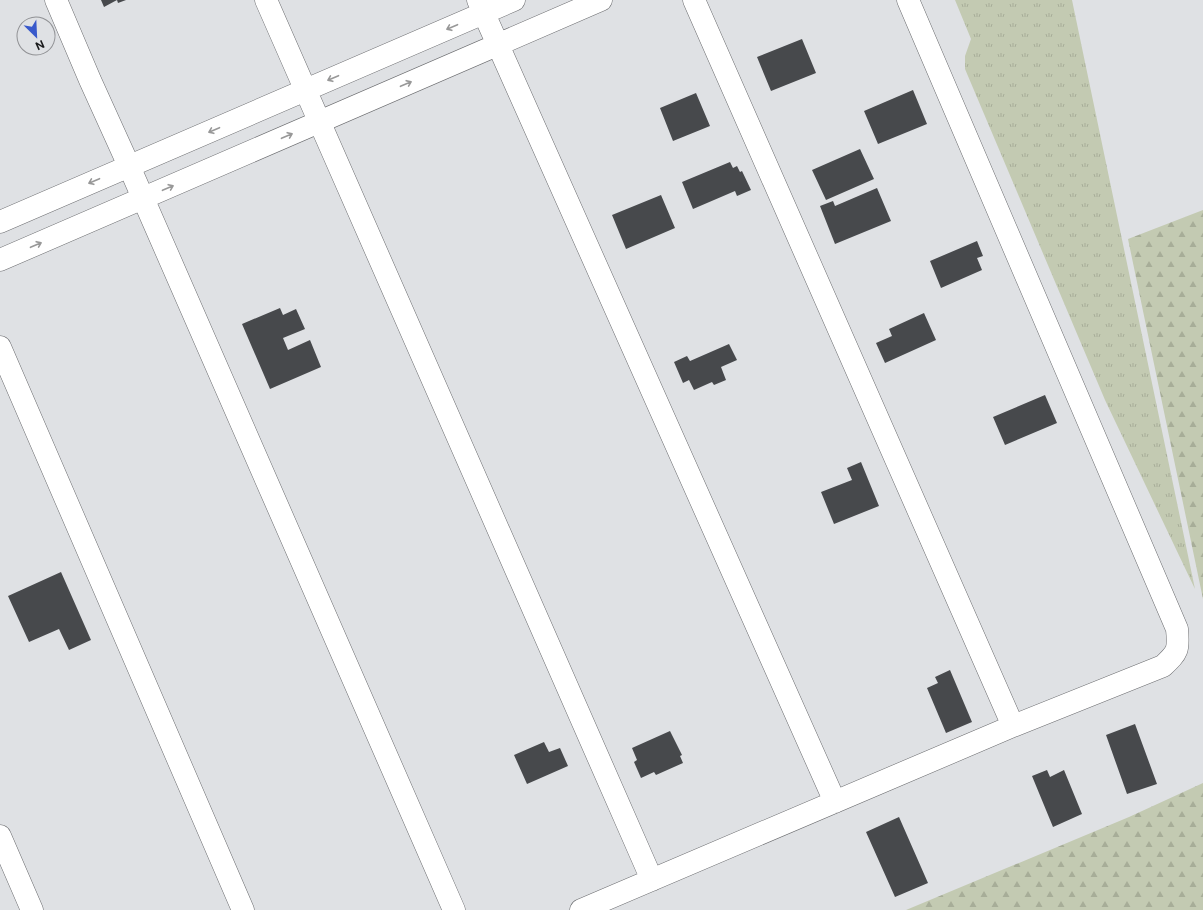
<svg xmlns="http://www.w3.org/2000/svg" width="1203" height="910" font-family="'Public Sans',sans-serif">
	<defs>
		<pattern id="grass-tufts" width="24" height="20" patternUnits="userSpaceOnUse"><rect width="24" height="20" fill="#c3cab2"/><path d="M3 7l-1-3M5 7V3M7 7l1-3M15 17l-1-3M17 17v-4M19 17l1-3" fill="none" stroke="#a7ad98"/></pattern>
		<pattern id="forest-firs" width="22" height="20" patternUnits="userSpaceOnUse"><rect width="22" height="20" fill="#c3cab2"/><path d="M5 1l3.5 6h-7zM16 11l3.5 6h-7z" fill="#a7ad98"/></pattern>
	</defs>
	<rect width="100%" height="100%" fill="#dfe1e4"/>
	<path fill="url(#grass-tufts)" d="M 955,0 L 1072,0 L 1195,589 L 1105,400 L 965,69 L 965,56 L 971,39 Z"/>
	<path fill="url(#forest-firs)" d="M 1203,210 L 1203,599 L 1128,239 Z
		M 1203,783 L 1203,910 L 906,910 L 1129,817 Z"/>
	<path fill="#47494c" d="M 101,0 L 126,0 L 118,3 L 117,0 L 104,7 Z
		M 802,39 L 816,73 L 771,91 L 757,57 Z
		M 913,90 L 927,124 L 878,144 L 864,111 Z
		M 696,93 L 710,126 L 673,141 L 660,108 Z
		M 860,149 L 874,179 L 826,200 L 812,170 Z
		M 730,162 L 733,168 L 737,166 L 740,172 L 742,171 L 751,190 L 737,196 L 735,191 L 693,209 L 682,182 Z
		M 877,188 L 891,221 L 835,244 L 820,206 L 833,201 L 835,206 Z
		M 661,195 L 675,228 L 626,249 L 612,215 Z
		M 977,241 L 983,256 L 977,258 L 982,270 L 941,288 L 930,261 Z
		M 280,308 L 283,315 L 296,309 L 305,329 L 283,338 L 288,350 L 310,340 L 321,367 L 270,389 L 242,324 Z
		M 924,313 L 936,340 L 885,363 L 876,343 L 892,336 L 889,329 Z
		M 729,344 L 737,360 L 721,367 L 726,380 L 714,385 L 712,382 L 694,390 L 689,380 L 683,383 L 674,362 L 687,356 L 690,361 Z
		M 1045,395 L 1057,423 L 1005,445 L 993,417 Z
		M 861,462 L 879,506 L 834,524 L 821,492 L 852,480 L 847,468 Z
		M 61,572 L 91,640 L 69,650 L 59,629 L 29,642 L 8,596 Z
		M 950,670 L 972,722 L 946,733 L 927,688 L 938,683 L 935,677 Z
		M 1135,724 L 1157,784 L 1127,794 L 1106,735 Z
		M 670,731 L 682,755 L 680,756 L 683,763 L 656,775 L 654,772 L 641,778 L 634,762 L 637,760 L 632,748 Z
		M 544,742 L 549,752 L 560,748 L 568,766 L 527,784 L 514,755 Z
		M 1047,770 L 1050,777 L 1064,770 L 1082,814 L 1053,827 L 1032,776 Z
		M 899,817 L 928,883 L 895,897 L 866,832 Z"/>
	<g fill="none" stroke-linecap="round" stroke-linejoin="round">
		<g stroke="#6b6c6f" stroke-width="23">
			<path id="minor" d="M 56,0 L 90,80 L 129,166 L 454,910
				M 266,0 L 652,880
				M 478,0 L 835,802
				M 694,0 L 1013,726
				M 0,222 L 514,0
				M 0,260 L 601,0
				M 0,347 L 243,910
				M 0,836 L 32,910
				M 581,910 L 1013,726 L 1163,666 C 1178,652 1179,650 1177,629 L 908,0"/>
		</g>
		<use href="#minor" stroke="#fff" stroke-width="22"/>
	</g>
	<defs><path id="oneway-shaft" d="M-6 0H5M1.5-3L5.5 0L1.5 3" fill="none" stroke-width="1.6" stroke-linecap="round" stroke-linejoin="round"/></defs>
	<g stroke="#989898">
		<use href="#oneway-shaft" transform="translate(452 27) rotate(157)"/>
		<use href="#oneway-shaft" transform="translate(333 78) rotate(157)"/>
		<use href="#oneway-shaft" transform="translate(406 84) rotate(-23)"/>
		<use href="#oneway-shaft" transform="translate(214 130) rotate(157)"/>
		<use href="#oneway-shaft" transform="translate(287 136) rotate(-23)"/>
		<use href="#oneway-shaft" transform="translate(94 181) rotate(157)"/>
		<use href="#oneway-shaft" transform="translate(168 188) rotate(-23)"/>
		<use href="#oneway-shaft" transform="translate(36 245) rotate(-23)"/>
	</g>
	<g transform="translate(36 36) rotate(156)"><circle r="19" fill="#dfe1e4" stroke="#909194"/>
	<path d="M0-3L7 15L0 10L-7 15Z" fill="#3859cb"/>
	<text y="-6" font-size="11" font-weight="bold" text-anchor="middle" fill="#191a1b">N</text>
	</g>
</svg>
